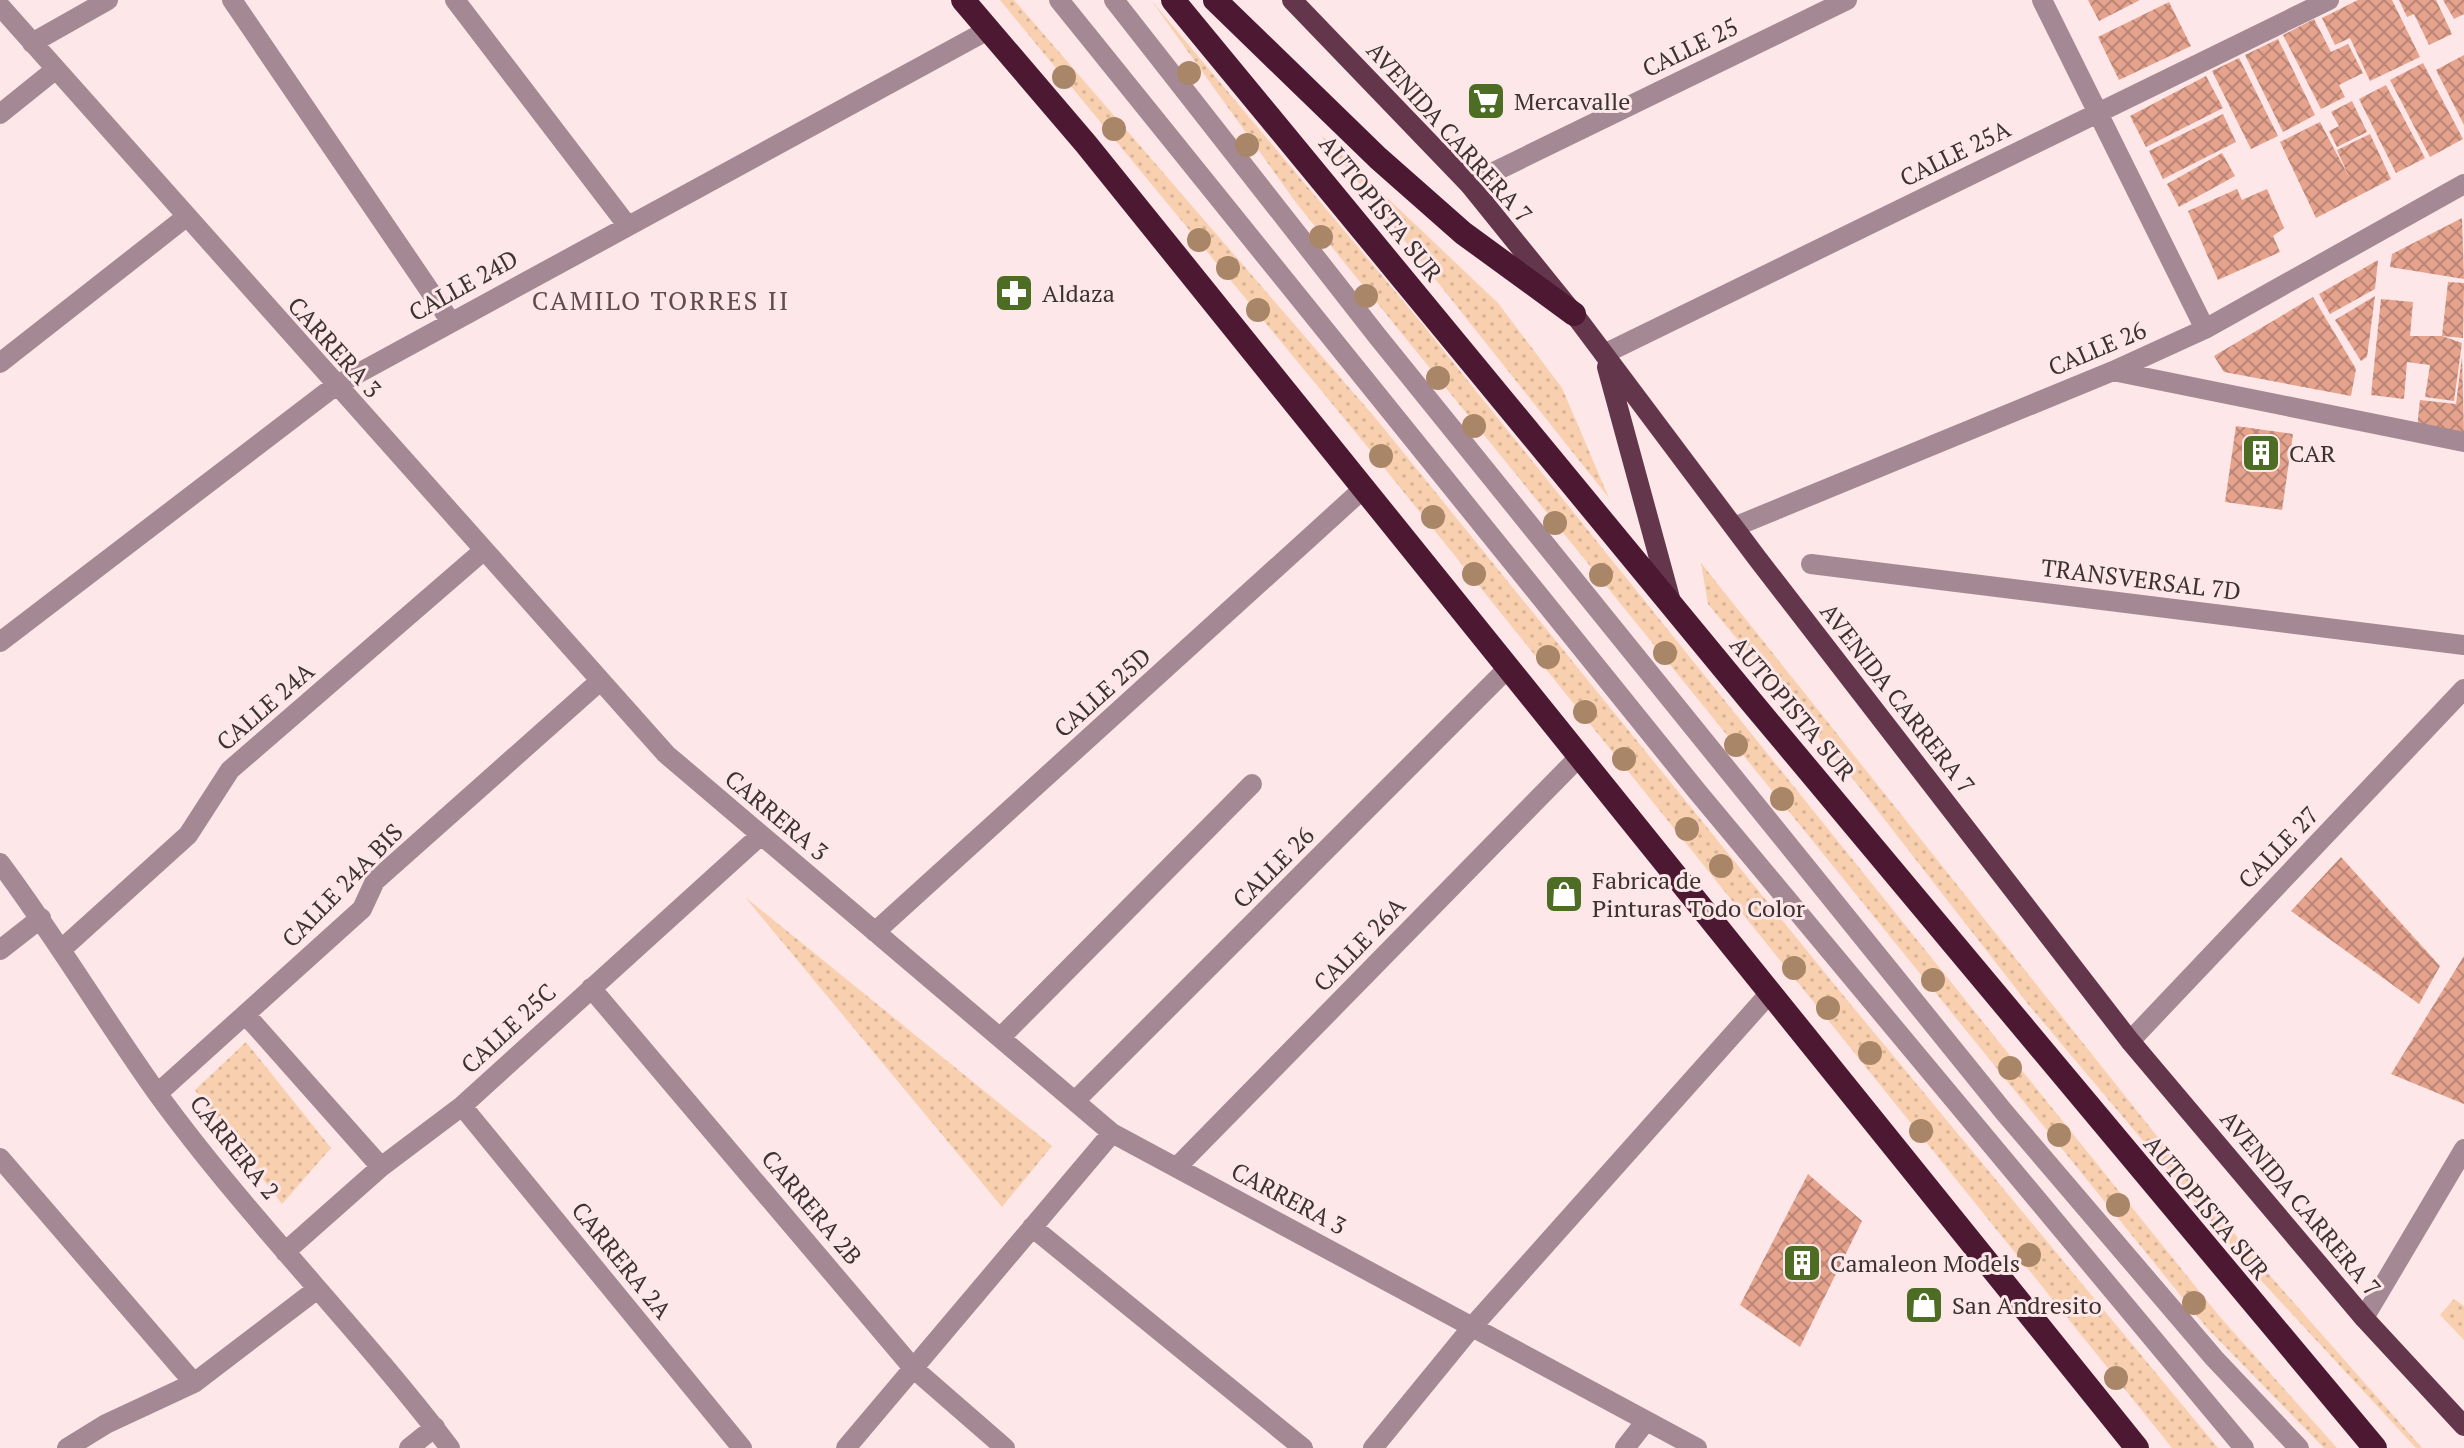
<svg xmlns="http://www.w3.org/2000/svg" width="2464" height="1448" font-family="'PT Serif',serif">
	<defs>
		<pattern id="grass-dots" width="8" height="8" patternUnits="userSpaceOnUse" patternTransform="scale(2)"><rect width="8" height="8" fill="#f8d0af"/><path d="M2 2h.1M6 6h.1" fill="none" stroke="#d6b397" stroke-width="1.8" stroke-linecap="round"/></pattern>
		<pattern id="building-cross-hatch" width="8" height="8" patternUnits="userSpaceOnUse" patternTransform="scale(2)"><rect width="8" height="8" fill="#e5a38e"/><path d="M0 0l8 8M0 8l8-8" fill="none" stroke="#bb8575"/></pattern>
	</defs>
	<rect width="100%" height="100%" fill="#fde7e8"/>
	<path fill="url(#grass-dots)" d="M 1000,0 L 1014,0 L 1377,420 L 1838,989 L 2218,1448 L 2172,1448 L 1357,434 Z
		M 1151,0 L 1419,320 L 2220,1317 L 2337,1448 L 2324,1448 L 2207,1328 L 1297,204 Z
		M 1320,134 L 1498,303 L 1562,388 L 1609,498 Z
		M 1701,563 L 2250,1253 L 2422,1448 L 2416,1448 L 2255,1274 L 2028,1004 L 1857,784 L 1708,604 Z
		M 745,897 L 1052,1146 L 1002,1207 Z
		M 246,1042 L 331,1148 L 282,1204 L 195,1090 Z
		M 2454,1299 L 2464,1306 L 2464,1340 L 2440,1315 Z"/>
	<path fill="url(#building-cross-hatch)" d="M 2088,0 L 2140,0 L 2099,21 Z
		M 2358,0 L 2392,0 L 2420,57 L 2370,81 L 2350,38 L 2335,45 L 2322,18 Z
		M 2399,0 L 2436,0 L 2452,34 L 2429,45 L 2414,14 L 2407,17 Z
		M 2443,0 L 2464,0 L 2464,14 L 2454,19 Z
		M 2169,2 L 2191,46 L 2119,80 L 2098,37 Z
		M 2314,19 L 2331,52 L 2348,44 L 2363,73 L 2339,85 L 2345,97 L 2321,109 L 2283,35 Z
		M 2278,39 L 2315,115 L 2283,132 L 2245,55 Z
		M 2464,55 L 2464,125 L 2436,70 Z
		M 2239,58 L 2278,136 L 2251,149 L 2212,71 Z
		M 2423,63 L 2463,139 L 2430,157 L 2390,80 Z
		M 2206,76 L 2223,108 L 2146,147 L 2130,116 Z
		M 2386,85 L 2425,158 L 2396,173 L 2359,99 Z
		M 2352,101 L 2367,132 L 2337,147 L 2329,131 L 2339,126 L 2331,112 Z
		M 2223,114 L 2236,142 L 2163,179 L 2149,151 Z
		M 2320,122 L 2349,177 L 2337,150 L 2370,134 L 2391,179 L 2316,218 L 2280,142 Z
		M 2222,153 L 2235,176 L 2179,207 L 2167,184 Z
		M 2237,189 L 2242,200 L 2267,189 L 2284,228 L 2273,236 L 2280,252 L 2218,280 L 2188,211 Z
		M 2462,218 L 2464,279 L 2390,267 L 2392,254 Z
		M 2378,260 L 2375,289 L 2330,314 L 2319,294 Z
		M 2448,282 L 2464,283 L 2463,338 L 2442,336 L 2462,343 L 2454,401 L 2425,397 L 2430,365 L 2407,362 L 2404,399 L 2371,395 L 2381,299 L 2413,302 L 2410,336 L 2442,336 Z
		M 2375,296 L 2367,357 L 2361,361 L 2335,320 Z
		M 2313,297 L 2356,369 L 2351,396 L 2224,372 L 2214,356 Z
		M 2462,356 L 2464,434 L 2417,428 L 2420,400 L 2456,404 Z
		M 2236,426 L 2293,434 L 2282,510 L 2225,502 Z
		M 2341,857 L 2440,966 L 2419,1004 L 2291,911 Z
		M 2464,956 L 2464,1104 L 2391,1074 Z
		M 1808,1174 L 1862,1221 L 1800,1347 L 1740,1305 Z"/>
	<g fill="none" stroke-linecap="round" stroke-linejoin="round">
		<path stroke="#a48893" stroke-width="20" d="M 232,0 L 451,322
			M 455,0 L 627,225
			M 1059,0 L 1696,790 L 2244,1448
			M 1114,0 L 1378,337 L 2004,1112 L 2214,1358 L 2299,1448
			M 2042,0 L 2205,329
			M 0,6 L 666,754 L 1112,1133 L 1697,1448
			M 32,43 L 108,0
			M 0,114 L 56,69
			M 1469,184 L 1847,0
			M 1604,354 L 2329,0
			M 0,363 L 186,217
			M 2113,371 L 2464,442
			M 1734,527 L 2113,371 L 2205,329 L 2464,184
			M 1811,564 L 2464,645
			M 0,642 L 335,386 L 988,30
			M 0,863 C 56,938 103,1017 157,1093 C 247,1217 357,1326 450,1448
			M 875,932 L 1363,489
			M 63,948 L 188,835 L 230,770 L 483,551
			M 0,950 L 41,918
			M 591,988 L 913,1368 L 1005,1448
			M 246,1015 L 381,1167
			M 1000,1038 L 1252,784
			M 2130,1041 L 2464,689
			M 158,1093 L 362,909 L 375,881 L 600,681
			M 1075,1101 L 1507,669
			M 462,1106 L 742,1448
			M 0,1158 L 194,1383
			M 1177,1167 L 1578,758
			M 1032,1227 L 1303,1448
			M 285,1252 L 381,1167 L 462,1106 L 761,835
			M 2364,1318 L 2464,1149
			M 67,1448 L 106,1424 L 194,1383 L 316,1290
			M 409,1448 L 435,1427
			M 846,1448 L 1112,1133
			M 1373,1448 L 1472,1327 L 1769,994
			M 1625,1448 L 1646,1421"/>
		<path stroke="#64364b" stroke-width="20" d="M 1292,0 L 1469,184 L 1574,314 L 1757,558 L 2130,1041 L 2364,1318 L 2464,1426
			M 1607,367 L 1671,602"/>
		<path stroke="#4c1832" stroke-width="24" d="M 963,0 L 1086,144 L 2137,1448
			M 1173,0 L 1749,699 L 2375,1448
			M 1215,0 L 1378,158 L 1463,233 L 1574,314"/>
	</g>
	<g fill="#aa8668">
		<circle cx="1189" cy="73" r="12"/>
		<circle cx="1064" cy="77" r="12"/>
		<circle cx="1114" cy="129" r="12"/>
		<circle cx="1247" cy="145" r="12"/>
		<circle cx="1321" cy="237" r="12"/>
		<circle cx="1199" cy="240" r="12"/>
		<circle cx="1228" cy="268" r="12"/>
		<circle cx="1366" cy="296" r="12"/>
		<circle cx="1258" cy="310" r="12"/>
		<circle cx="1438" cy="378" r="12"/>
		<circle cx="1474" cy="426" r="12"/>
		<circle cx="1381" cy="456" r="12"/>
		<circle cx="1433" cy="517" r="12"/>
		<circle cx="1555" cy="523" r="12"/>
		<circle cx="1474" cy="574" r="12"/>
		<circle cx="1601" cy="575" r="12"/>
		<circle cx="1665" cy="653" r="12"/>
		<circle cx="1548" cy="657" r="12"/>
		<circle cx="1585" cy="712" r="12"/>
		<circle cx="1736" cy="745" r="12"/>
		<circle cx="1624" cy="759" r="12"/>
		<circle cx="1782" cy="799" r="12"/>
		<circle cx="1687" cy="829" r="12"/>
		<circle cx="1721" cy="866" r="12"/>
		<circle cx="1794" cy="968" r="12"/>
		<circle cx="1933" cy="980" r="12"/>
		<circle cx="1828" cy="1008" r="12"/>
		<circle cx="1870" cy="1053" r="12"/>
		<circle cx="2010" cy="1068" r="12"/>
		<circle cx="1921" cy="1131" r="12"/>
		<circle cx="2059" cy="1135" r="12"/>
		<circle cx="2118" cy="1205" r="12"/>
		<circle cx="2029" cy="1255" r="12"/>
		<circle cx="2194" cy="1303" r="12"/>
		<circle cx="2116" cy="1378" r="12"/>
	</g>
	<defs>
		<g id="supermarket-square" transform="scale(2)"><rect x="-9" y="-9" width="18" height="18" rx="4" fill="#4d6d24" stroke="#fde7e8"/><path d="M-6-5.5h2.5l.6 2H6L4.5 2H-2.5L-4.4-4H-6ZM-1.5 3.2a1.3 1.3 0 1 0 .1 0ZM3 3.2a1.3 1.3 0 1 0 .1 0Z" fill="#fff"/></g>
		<g id="pharmacy-square" transform="scale(2)"><rect x="-9" y="-9" width="18" height="18" rx="4" fill="#4d6d24" stroke="#fde7e8"/><path d="M-2-6h4v4h4v4h-4v4h-4v-4h-4v-4h4Z" fill="#fff"/></g>
		<g id="building-square" transform="scale(2)"><rect x="-9" y="-9" width="18" height="18" rx="4" fill="#4d6d24" stroke="#fde7e8"/><path d="M-4-6H4V6H1V3H-1V6H-4ZM-2.5-4.3h1.7v1.8h-1.7ZM.8-4.3h1.7v1.8H.8ZM-2.5-1h1.7V.8h-1.7ZM.8-1h1.7V.8H.8Z" fill="#fff"/></g>
		<g id="shop-square" transform="scale(2)"><rect x="-9" y="-9" width="18" height="18" rx="4" fill="#4d6d24" stroke="#fde7e8"/><path d="M-5-2.5h2.3a2.7 3.5 0 0 1 5.4 0H5L5.5 6h-11ZM-1.5-2.5h3a1.5 2.3 0 0 0-3 0Z" fill="#fff"/></g>
	</defs>
	<g fill-rule="evenodd">
		<use href="#supermarket-square" x="1486" y="101"/>
		<use href="#pharmacy-square" x="1014" y="293"/>
		<use href="#building-square" x="2261" y="453"/>
		<use href="#shop-square" x="1564" y="894"/>
		<use href="#building-square" x="1802" y="1263"/>
		<use href="#shop-square" x="1924" y="1305"/>
	</g>
	<g text-anchor="middle" dominant-baseline="central" stroke-width="6" stroke-linejoin="round" paint-order="stroke">
		<g font-size="24" fill="#3c3232" stroke="#fde7e8">
			<text transform="translate(1690 47) rotate(-26)">CALLE 25</text>
			<text transform="translate(1450 132) rotate(48)">AVENIDA CARRERA 7</text>
			<text transform="translate(1955 153) rotate(-26)">CALLE 25A</text>
			<text transform="translate(1381 208) rotate(51)">AUTOPISTA SUR</text>
			<text transform="translate(463 285) rotate(-29)">CALLE 24D</text>
			<text transform="translate(335 347) rotate(48)">CARRERA 3</text>
			<text transform="translate(2097 348) rotate(-23)">CALLE 26</text>
			<text transform="translate(2141 579) rotate(7)">TRANSVERSAL 7D</text>
			<text transform="translate(1102 692) rotate(-42)">CALLE 25D</text>
			<text transform="translate(1898 698) rotate(52)">AVENIDA CARRERA 7</text>
			<text transform="translate(265 706) rotate(-41)">CALLE 24A</text>
			<text transform="translate(1793 708) rotate(50)">AUTOPISTA SUR</text>
			<text transform="translate(777 815) rotate(40)">CARRERA 3</text>
			<text transform="translate(2278 847) rotate(-46)">CALLE 27</text>
			<text transform="translate(1273 867) rotate(-45)">CALLE 26</text>
			<text transform="translate(342 885) rotate(-46)">CALLE 24A BIS</text>
			<text transform="translate(1359 944) rotate(-46)">CALLE 26A</text>
			<text transform="translate(508 1028) rotate(-43)">CALLE 25C</text>
			<text transform="translate(235 1147) rotate(51)">CARRERA 2</text>
			<text transform="translate(1289 1198) rotate(28)">CARRERA 3</text>
			<text transform="translate(2301 1203) rotate(50)">AVENIDA CARRERA 7</text>
			<text transform="translate(812 1207) rotate(50)">CARRERA 2B</text>
			<text transform="translate(2207 1207) rotate(50)">AUTOPISTA SUR</text>
			<text transform="translate(622 1260) rotate(51)">CARRERA 2A</text>
		</g>
		<g font-size="24" fill="#3c3232" stroke="#fde7e8" text-anchor="start">
			<text x="1514" y="101">Mercavalle</text>
			<text x="1042" y="293">Aldaza</text>
			<text x="2289" y="453">CAR</text>
			<text x="1592" y="880">Fabrica de<tspan x="1592" dy="28">Pinturas Todo Color</tspan></text>
			<text x="1830" y="1263">Camaleon Models</text>
			<text x="1952" y="1305">San Andresito</text>
		</g>
		<g font-size="26" letter-spacing="2" fill="#614b4c" stroke="#fde7e8">
			<text x="661" y="300">CAMILO TORRES II</text>
		</g>
	</g>
</svg>
